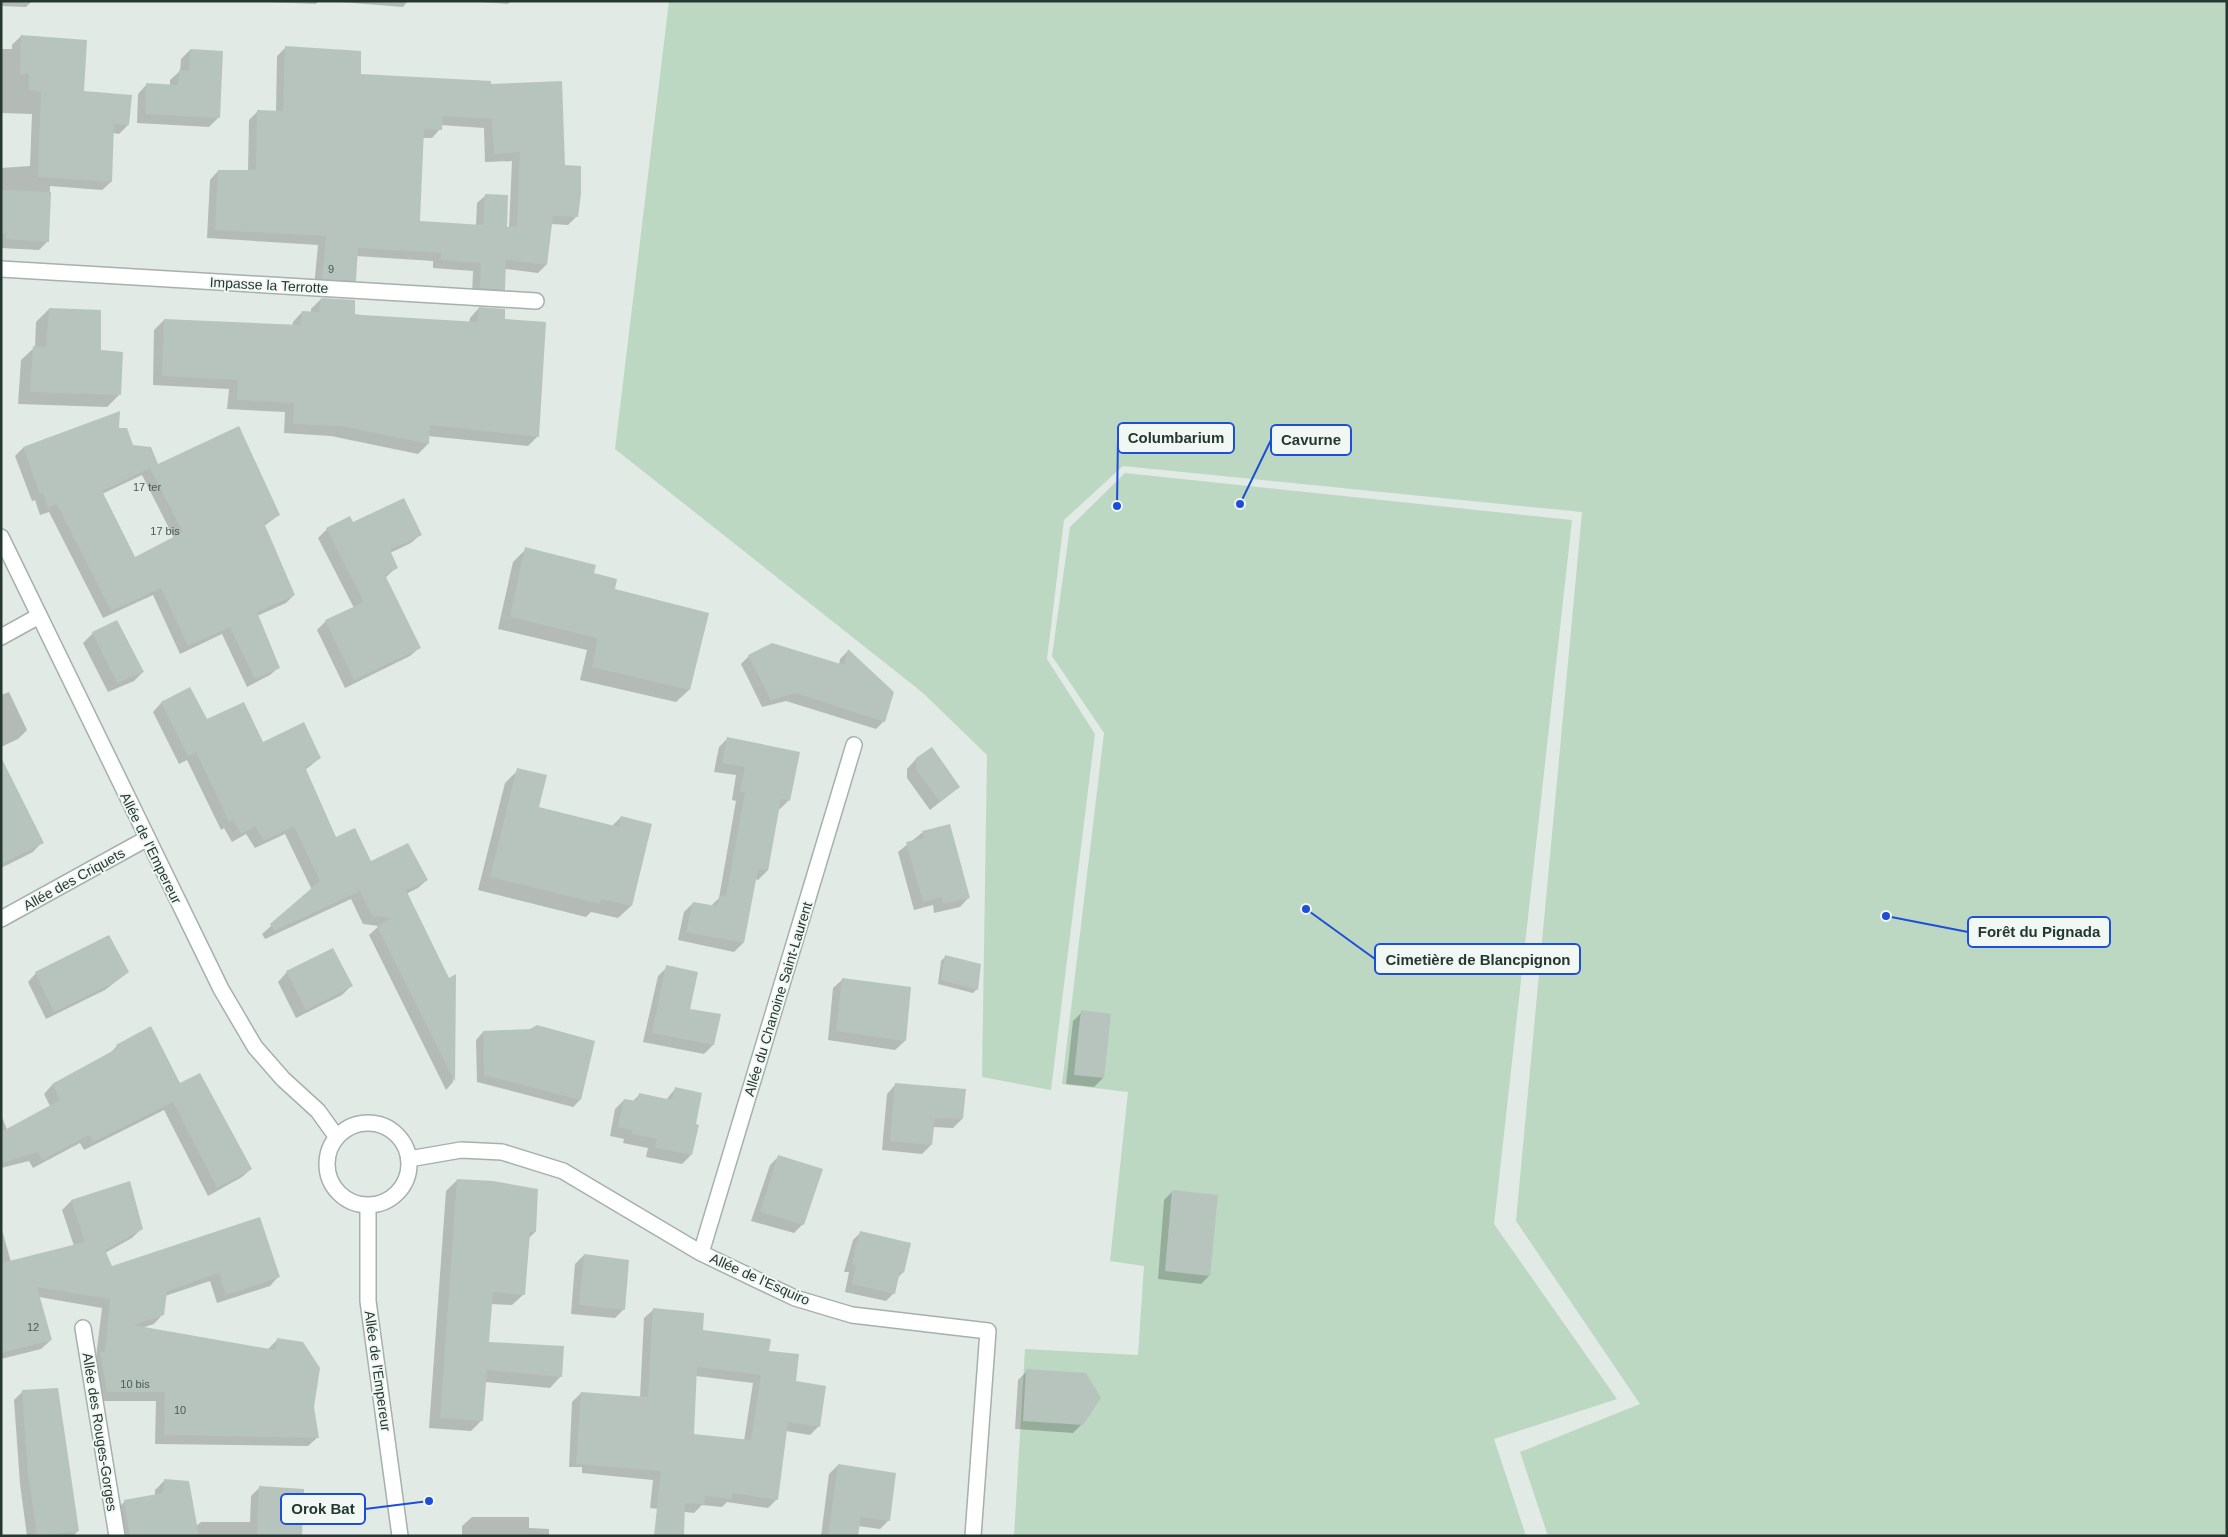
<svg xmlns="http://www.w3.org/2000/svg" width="2228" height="1537" font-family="Arial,sans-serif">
	<rect width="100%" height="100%" fill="#e1eae5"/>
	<path fill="#bcd8c2" d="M 669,1 L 2227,1 L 2227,1536 L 1548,1536 L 1520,1452 L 1640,1404 L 1516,1221 L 1582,512 L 1123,466 L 1064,520 L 1047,659 L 1095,734 L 1051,1090 L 982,1077 L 987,755 L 923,693 L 615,449 Z
		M 1125,473 L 1572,520 L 1494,1224 L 1617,1399 L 1494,1439 L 1526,1536 L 1014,1536 L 1025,1349 L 1138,1355 L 1144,1266 L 1110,1261 L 1128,1092 L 1062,1084 L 1104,733 L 1052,656 L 1070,527 Z"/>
	<path fill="#0003" fill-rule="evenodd" d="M 1,1 L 32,1 L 26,7 L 1,6 Z
		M 249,1 L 318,1 L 316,4 Z
		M 328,1 L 408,1 L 403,7 Z
		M 469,1 L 511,1 L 508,4 Z
		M 21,36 L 82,92 L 128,125 L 119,134 L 113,133 L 111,182 L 102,190 L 50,186 L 48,241 L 39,250 L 1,248 L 1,168 L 30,166 L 32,114 L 1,113 L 1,49 L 12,49 L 12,45 Z
		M 286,47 L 360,76 L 490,85 L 564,166 L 576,217 L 568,225 L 551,224 L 546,265 L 538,273 L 505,269 L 504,289 L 496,298 L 472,296 L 473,271 L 433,268 L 433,261 L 356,256 L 355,280 L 346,289 L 314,287 L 318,245 L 207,238 L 210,180 L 218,171 L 248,171 L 249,120 L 258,111 L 276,112 L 277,56 ZM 441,125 L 484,128 L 485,162 L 512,161 L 509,228 L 506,228 L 486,195 L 477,203 L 476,226 L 419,222 L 423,138 L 432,138 L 440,129 Z
		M 190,50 L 218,118 L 209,127 L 137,123 L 138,94 L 147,84 L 170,86 L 170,80 L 180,71 L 181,59 Z
		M 321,299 L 353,315 L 469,323 L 470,318 L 479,308 L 503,320 L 538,436 L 528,446 L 428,436 L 428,444 L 418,454 L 331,436 L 284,433 L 285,412 L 227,409 L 229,389 L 153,385 L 154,330 L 164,320 L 292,326 L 293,322 L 302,312 L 311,312 L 311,309 Z
		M 49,309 L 100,351 L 119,395 L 107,407 L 18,404 L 21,360 L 35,347 L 36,322 Z
		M 118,429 L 132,446 L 157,465 L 279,515 L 264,526 L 294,595 L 286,603 L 257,616 L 279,667 L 270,675 L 247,687 L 222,634 L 180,654 L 153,595 L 103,618 L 49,512 L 40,515 L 35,500 L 32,501 L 15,456 L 23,448 ZM 142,475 L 174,538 L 134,558 L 102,494 Z
		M 353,524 L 420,535 L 411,543 L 390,553 L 397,567 L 385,578 L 419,648 L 410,656 L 345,688 L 317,630 L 326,621 L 354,608 L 318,538 L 327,529 Z
		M 526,549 L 592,574 L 614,590 L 707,614 L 689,690 L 676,702 L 580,680 L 587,650 L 498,629 L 513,562 Z
		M 117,622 L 143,672 L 134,681 L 108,692 L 83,643 L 92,634 Z
		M 848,651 L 884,721 L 876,729 L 786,701 L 762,707 L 741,664 L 749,656 L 839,665 L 840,659 Z
		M 190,689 L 206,721 L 263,744 L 320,758 L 305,770 L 335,839 L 370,863 L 427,880 L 418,888 L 406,894 L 449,979 L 455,976 L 453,1082 L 446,1090 L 369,935 L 379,926 L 363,924 L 351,899 L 265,939 L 262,934 L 312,890 L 285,834 L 255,848 L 246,834 L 232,842 L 224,828 L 221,830 L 187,760 L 179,764 L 153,712 L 161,703 Z
		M 9,692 L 27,730 L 18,739 L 1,747 L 1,695 Z
		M 728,738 L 789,800 L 780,809 L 778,809 L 767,871 L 758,880 L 755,879 L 743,943 L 734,952 L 678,940 L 684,912 L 693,903 L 711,906 L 719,898 L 736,801 L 732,800 L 736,775 L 714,772 L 719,747 Z
		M 1,759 L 42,842 L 33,852 L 1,868 Z
		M 916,759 L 959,787 L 930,810 L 907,778 L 907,769 Z
		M 518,770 L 537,808 L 612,826 L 621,817 L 631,906 L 618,918 L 591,912 L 586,917 L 478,890 L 505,783 Z
		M 923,832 L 969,897 L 960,907 L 934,913 L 933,905 L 914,910 L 898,852 Z
		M 946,956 L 977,989 L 973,993 L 938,984 L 941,961 Z
		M 667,967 L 688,1010 L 719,1015 L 713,1045 L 704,1054 L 643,1042 L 658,976 Z
		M 128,972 L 105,990 L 46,1019 L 28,982 L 36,973 Z
		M 287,972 L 351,986 L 342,995 L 296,1018 L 278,982 Z
		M 843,979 L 905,1041 L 895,1050 L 828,1040 L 833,988 Z
		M 1082,1012 L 1103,1078 L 1094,1087 L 1066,1084 L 1073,1021 Z
		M 483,1032 L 580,1100 L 573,1107 L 477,1082 L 476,1040 Z
		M 117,1046 L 251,1169 L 242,1177 L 208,1196 L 164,1110 L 84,1150 L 80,1143 L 33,1168 L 29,1161 L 1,1168 L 1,1114 L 7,1130 L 50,1106 L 44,1094 L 52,1085 L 108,1055 Z
		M 896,1084 L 962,1119 L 953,1128 L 933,1127 L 931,1145 L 922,1154 L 882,1150 L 887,1094 Z
		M 675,1089 L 695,1125 L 691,1155 L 682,1164 L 646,1157 L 648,1148 L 623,1143 L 624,1139 L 610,1136 L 615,1109 L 624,1100 L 633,1101 L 640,1094 L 666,1100 Z
		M 779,1156 L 803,1224 L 794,1233 L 751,1221 L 770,1165 Z
		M 457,1180 L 535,1232 L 529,1238 L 524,1294 L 512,1305 L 491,1304 L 488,1343 L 561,1376 L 550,1388 L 485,1382 L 482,1420 L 471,1431 L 429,1428 L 446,1191 Z
		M 129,1182 L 142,1228 L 132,1238 L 105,1253 L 112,1267 L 279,1276 L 270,1286 L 217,1303 L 210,1281 L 165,1296 L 163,1314 L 154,1324 L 141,1328 L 268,1349 L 277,1340 L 313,1407 L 318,1437 L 308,1446 L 155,1444 L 156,1401 L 98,1401 L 92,1362 L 96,1357 L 102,1308 L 39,1297 L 51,1340 L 41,1349 L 1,1359 L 1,1226 L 11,1262 L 74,1246 L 62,1210 L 71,1201 Z
		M 1172,1192 L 1209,1276 L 1201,1284 L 1158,1279 L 1164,1200 Z
		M 861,1232 L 903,1272 L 897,1279 L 894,1293 L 886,1301 L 845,1292 L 849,1272 L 844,1272 L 853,1240 Z
		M 584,1255 L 624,1309 L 615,1318 L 571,1314 L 575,1264 Z
		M 653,1310 L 701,1331 L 768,1352 L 795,1382 L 819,1426 L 810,1435 L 786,1431 L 777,1499 L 768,1508 L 727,1502 L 722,1507 L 702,1505 L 694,1513 L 650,1508 L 653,1480 L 582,1473 L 582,1467 L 569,1467 L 572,1402 L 581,1393 L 640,1398 L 644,1318 ZM 696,1376 L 753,1383 L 744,1441 L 692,1435 Z
		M 1027,1371 L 1082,1424 L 1073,1433 L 1015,1429 L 1018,1380 Z
		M 23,1391 L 78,1531 L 73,1536 L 27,1536 L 20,1484 L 14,1400 Z
		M 838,1465 L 889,1520 L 880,1529 L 858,1526 L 857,1536 L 821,1536 L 829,1474 Z
		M 164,1481 L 196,1526 L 201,1522 L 250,1522 L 251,1496 L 260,1487 L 301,1536 L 120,1536 L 116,1510 L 125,1501 L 155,1495 L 155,1490 Z
		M 472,1517 L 529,1517 L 529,1528 L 549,1529 L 549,1536 L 462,1536 L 462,1526 Z"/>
	<path fill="#b7c4be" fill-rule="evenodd" d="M 21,35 L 87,40 L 84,91 L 132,95 L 129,125 L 114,124 L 112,182 L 38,177 L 41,92 L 29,90 L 29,74 L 20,74 Z
		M 285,46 L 361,51 L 361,74 L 491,81 L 491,84 L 562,81 L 565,165 L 581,166 L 581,194 L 578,217 L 553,216 L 547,265 L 506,260 L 505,290 L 480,288 L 481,263 L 441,260 L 441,253 L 358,248 L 356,281 L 322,279 L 326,236 L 215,230 L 218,170 L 256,170 L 257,110 L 283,111 ZM 443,116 L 492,119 L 494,154 L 520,152 L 517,227 L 507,227 L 508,195 L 485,194 L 483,225 L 420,221 L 424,129 L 442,130 Z
		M 190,49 L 223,51 L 220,118 L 145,114 L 146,83 L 178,85 L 179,70 L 189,71 Z
		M 1,190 L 51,192 L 49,242 L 6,239 L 6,234 L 1,234 Z
		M 321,298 L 355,300 L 355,314 L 362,315 L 478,322 L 479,307 L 505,309 L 505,319 L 546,322 L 539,437 L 430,425 L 429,444 L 341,426 L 293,424 L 294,403 L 237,400 L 238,380 L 162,376 L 164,319 L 301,325 L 302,311 L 319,312 Z
		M 49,308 L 101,310 L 101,350 L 123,352 L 121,395 L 30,392 L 33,346 L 46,347 Z
		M 120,411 L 119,428 L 127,428 L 133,445 L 151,447 L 158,464 L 239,426 L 280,515 L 264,523 L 295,595 L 257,612 L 280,668 L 255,679 L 230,627 L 188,646 L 161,588 L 111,611 L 57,504 L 48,508 L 43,493 L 40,494 L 23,447 ZM 150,468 L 183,532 L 135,557 L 102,491 Z
		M 404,498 L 422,535 L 390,550 L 398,568 L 385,575 L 421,648 L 354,680 L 325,620 L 364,602 L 326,528 L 350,516 L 353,522 Z
		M 525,547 L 596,565 L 594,573 L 617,579 L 615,589 L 709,613 L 690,690 L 592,667 L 598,638 L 510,617 Z
		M 117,620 L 144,672 L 117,683 L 92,632 Z
		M 772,643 L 844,665 L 848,649 L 894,692 L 885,722 L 796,693 L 771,700 L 748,655 Z
		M 190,687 L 207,719 L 244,702 L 263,742 L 304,722 L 321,758 L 305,767 L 336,837 L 355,828 L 371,861 L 408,843 L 428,880 L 406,890 L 449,978 L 456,974 L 455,1082 L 377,926 L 392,918 L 372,916 L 360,891 L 274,931 L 270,924 L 320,881 L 294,826 L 264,841 L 255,826 L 241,834 L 233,820 L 229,822 L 196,752 L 188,756 L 161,702 Z
		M 727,737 L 800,752 L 790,801 L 781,799 L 768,871 L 758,869 L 744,943 L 686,932 L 693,902 L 717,906 L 720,896 L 726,897 L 745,792 L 740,792 L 745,767 L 722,763 Z
		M 932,747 L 960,787 L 940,802 L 916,769 L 916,758 Z
		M 1,757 L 44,843 L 1,864 Z
		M 517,768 L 547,775 L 539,807 L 619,827 L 621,816 L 652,824 L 632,906 L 601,899 L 600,904 L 490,877 Z
		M 950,824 L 970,898 L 943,904 L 942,897 L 923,902 L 906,842 L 924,838 L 922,831 Z
		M 109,935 L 129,972 L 115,982 L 54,1012 L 35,972 Z
		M 333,948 L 353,986 L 306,1010 L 286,971 Z
		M 945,955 L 981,964 L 978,990 L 941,980 Z
		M 666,965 L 698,972 L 690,1009 L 721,1014 L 714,1045 L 652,1033 Z
		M 842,978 L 911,987 L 906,1041 L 836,1031 Z
		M 1081,1010 L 1111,1014 L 1104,1078 L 1074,1075 Z
		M 537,1025 L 595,1041 L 581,1100 L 484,1075 L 483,1031 L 530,1029 Z
		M 151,1026 L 180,1083 L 200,1073 L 252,1169 L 217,1188 L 173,1102 L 93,1142 L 89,1135 L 42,1160 L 38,1152 L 1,1163 L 1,1132 L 60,1100 L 52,1084 L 118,1048 L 116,1045 Z
		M 895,1083 L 966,1089 L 963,1119 L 935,1118 L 932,1145 L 890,1141 Z
		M 675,1087 L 702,1093 L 696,1124 L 699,1125 L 692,1155 L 655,1148 L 657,1139 L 632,1134 L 632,1130 L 618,1127 L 624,1099 L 637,1101 L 639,1093 L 672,1100 Z
		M 778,1155 L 823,1169 L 804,1225 L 760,1212 Z
		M 457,1179 L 493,1181 L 538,1189 L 536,1232 L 530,1232 L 525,1295 L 493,1292 L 489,1342 L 564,1346 L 562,1377 L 487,1370 L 483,1421 L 440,1418 Z
		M 130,1181 L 143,1229 L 105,1250 L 112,1266 L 260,1217 L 280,1277 L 226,1295 L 219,1273 L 167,1291 L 164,1315 L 133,1325 L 275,1350 L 277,1338 L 303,1342 L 320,1368 L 314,1407 L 319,1438 L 164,1435 L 165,1392 L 107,1392 L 100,1352 L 105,1352 L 110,1299 L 37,1287 L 52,1340 L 1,1353 L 1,1263 L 85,1242 L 71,1200 Z
		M 1172,1190 L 1218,1195 L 1210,1276 L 1165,1271 Z
		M 860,1231 L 911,1243 L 904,1273 L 900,1271 L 895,1294 L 852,1284 L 856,1265 L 852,1264 Z
		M 584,1254 L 629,1260 L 625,1310 L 579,1305 Z
		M 653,1308 L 704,1313 L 703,1330 L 771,1339 L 769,1351 L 799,1354 L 796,1381 L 826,1386 L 820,1427 L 788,1422 L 778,1500 L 732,1493 L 732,1499 L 705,1496 L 704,1504 L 685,1503 L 684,1536 L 654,1536 L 661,1471 L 576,1464 L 581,1392 L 648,1397 ZM 697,1367 L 761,1375 L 751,1440 L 694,1434 Z
		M 1026,1369 L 1086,1373 L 1101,1398 L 1083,1425 L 1023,1421 Z
		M 58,1388 L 79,1531 L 37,1536 L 28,1474 L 22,1390 Z
		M 838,1464 L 896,1473 L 890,1521 L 861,1517 L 858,1536 L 828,1536 Z
		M 164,1479 L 189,1481 L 199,1536 L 130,1536 L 124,1500 L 163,1493 Z
		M 259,1486 L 304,1489 L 302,1536 L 257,1536 Z"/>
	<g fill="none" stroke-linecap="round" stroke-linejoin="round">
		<g stroke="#a5b1ab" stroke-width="18">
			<path id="minor" d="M 1,269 L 536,301
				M 1,537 L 221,989 L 255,1047 L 283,1079 L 318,1111 L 336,1136
				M 1,637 L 39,616
				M 1,919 L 146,839
				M327 1164a41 41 0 1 1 82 0a41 41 0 1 1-82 0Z
				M 409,1159 L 461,1150 L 502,1152 L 563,1171 L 701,1253 L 795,1298 L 852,1315 L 988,1331 L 973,1536
				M 368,1206 L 368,1301 L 400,1536
				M 701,1253 L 854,745
				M 83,1328 L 117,1536"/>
		</g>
		<use href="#minor" stroke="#fff" stroke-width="15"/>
	</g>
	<g text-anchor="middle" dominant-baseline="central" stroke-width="4" stroke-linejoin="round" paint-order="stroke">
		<g font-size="11" fill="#495b54">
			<text x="331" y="269">9</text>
			<text x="147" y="487">17 ter</text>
			<text x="165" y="531">17 bis</text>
			<text x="33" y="1327">12</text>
			<text x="135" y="1384">10 bis</text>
			<text x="180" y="1410">10</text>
		</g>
		<g font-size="14" fill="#243831" stroke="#f1f7f3">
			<text transform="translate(269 285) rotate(3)">Impasse la Terrotte</text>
			<text transform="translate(151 848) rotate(64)">Allée de l'Empereur</text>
			<text transform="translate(74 879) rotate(-29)">Allée des Criquets</text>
			<text transform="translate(778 999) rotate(-73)">Allée du Chanoine Saint-Laurent</text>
			<text transform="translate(760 1279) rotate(24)">Allée de l'Esquiro</text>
			<text transform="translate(378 1371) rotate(82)">Allée de l'Empereur</text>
			<text transform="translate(100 1432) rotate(81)">Allée des Rouges-Gorges</text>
		</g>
	</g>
	<path fill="none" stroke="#1d4ed8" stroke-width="2" d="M1117 506L1118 438M1240 504L1271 440M1886 916L1968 932M1306 909L1375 959M429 1501L365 1509"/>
	<g fill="#1d4ed8" stroke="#f1f7f3" stroke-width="2">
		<circle cx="1117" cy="506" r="5"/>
		<circle cx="1240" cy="504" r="5"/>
		<circle cx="1886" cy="916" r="5"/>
		<circle cx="1306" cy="909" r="5"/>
		<circle cx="429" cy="1501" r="5"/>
	</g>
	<g fill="#f1f7f3" stroke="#1d4ed8" stroke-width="2">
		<rect x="1118" y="423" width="116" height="30" rx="5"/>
		<rect x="1271" y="425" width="80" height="30" rx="5"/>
		<rect x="1968" y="917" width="142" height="30" rx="5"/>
		<rect x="1375" y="944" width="205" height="30" rx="5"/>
		<rect x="281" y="1494" width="84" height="30" rx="5"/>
	</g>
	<g font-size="15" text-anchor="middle" font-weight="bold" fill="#243831">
		<text x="1176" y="443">Columbarium</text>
		<text x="1311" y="445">Cavurne</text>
		<text x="2039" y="937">Forêt du Pignada</text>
		<text x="1478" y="965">Cimetière de Blancpignon</text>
		<text x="323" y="1514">Orok Bat</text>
	</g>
	<rect width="2228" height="1537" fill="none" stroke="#243831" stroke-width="5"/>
</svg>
